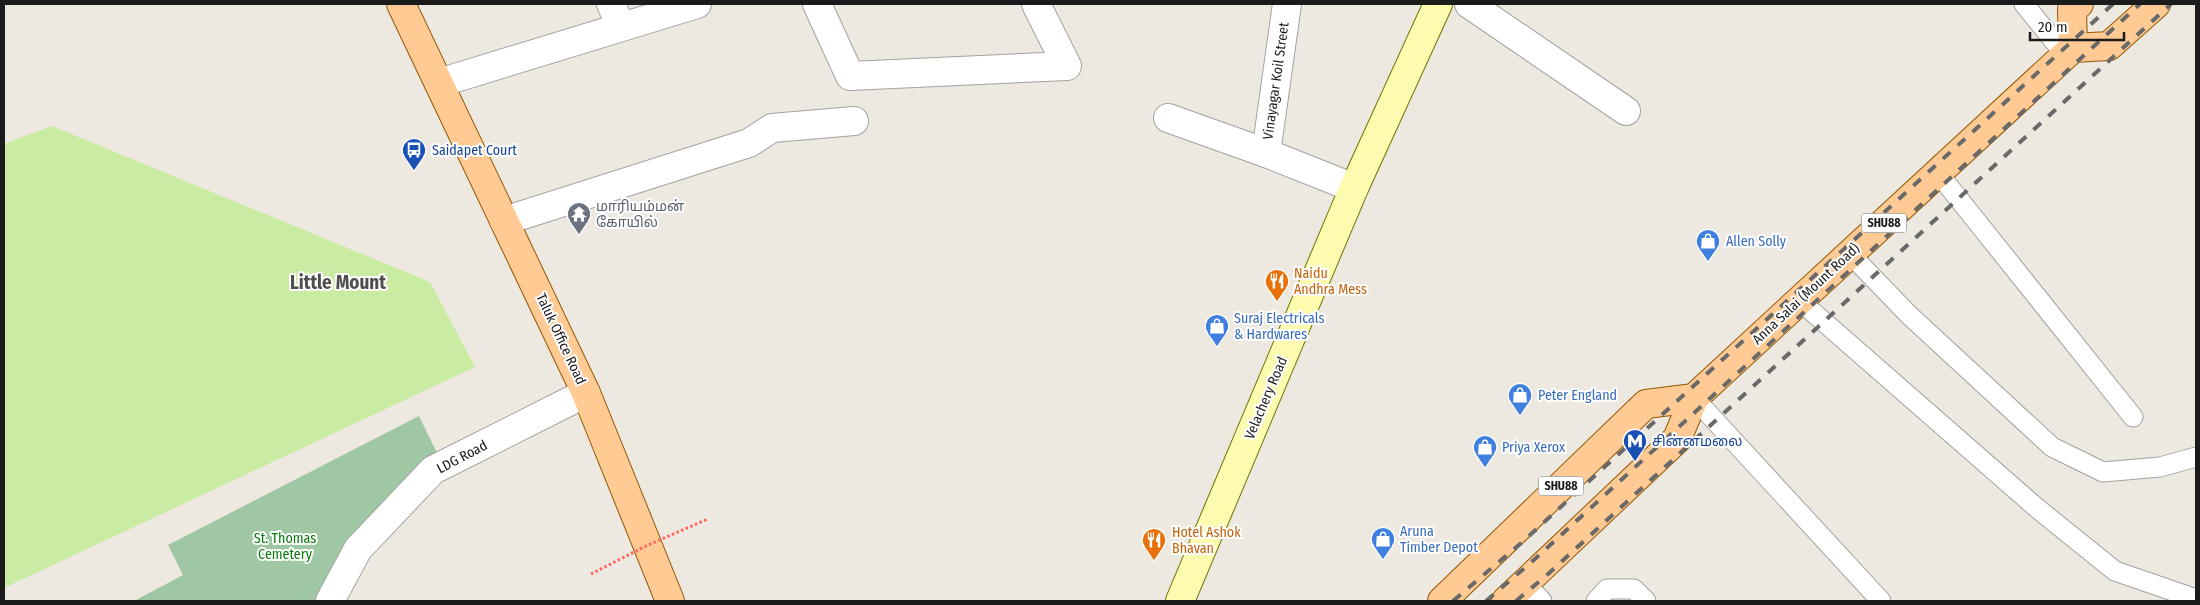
<svg xmlns="http://www.w3.org/2000/svg" width="2200" height="605" font-family="'Fira Sans Condensed','Noto Sans Tamil',sans-serif">
	<rect width="100%" height="100%" fill="#ede8e0"/>
	<path fill="#caeba2" d="M 52,126 L 430,282 L 475,367 L 4,588 L 4,144 Z"/>
	<path fill="#a0c7a3" d="M 419,416 L 437,453 L 398,485 L 321,589 L 315,601 L 134,601 L 183,575 L 168,545 Z"/>
	<g fill="none" stroke-linecap="round" stroke-linejoin="round">
		<g stroke="#a2a2a2" stroke-width="21">
			<path id="service" d="M 2024,4 L 2066,56
				M 1938,173 L 2133,417
				M 1850,254 L 1909,315 L 2052,447 L 2103,472 L 2160,467 L 2196,457
				M 1800,301 L 2038,509 L 2115,571 L 2196,599
				M 1694,398 L 1881,601
				M 1525,583 L 1542,601
				M 1596,601 L 1607,589 L 1634,589 L 1646,601"/>
		</g>
		<g stroke="#a2a2a2" stroke-width="30">
			<path id="pedestrian" d="M 1168,118 L 1266,153"/>
		</g>
		<g stroke="#a2a2a2" stroke-width="30">
			<path id="minor" d="M 611,4 L 621,27
				M 817,4 L 850,76 L 1067,66 L 1036,4
				M 1287,4 L 1266,153 L 1354,188
				M 1469,4 L 1626,111
				M 439,83 L 697,4
				M 504,221 L 749,143 L 772,128 L 854,121
				M 330,601 L 358,549 L 433,470 L 586,393"/>
		</g>
		<g stroke="#6e7400" stroke-width="30">
			<path id="secondary" d="M 1180,601 L 1354,188 L 1438,4"/>
		</g>
		<g stroke="#925900" stroke-width="30">
			<path id="primary" d="M 401,4 L 586,393 L 670,601
				M 2073,48 L 2072,9 L 2079,4
				M 1442,601 L 1646,404 L 1694,398
				M 1506,601 L 1677,439 L 1694,398 L 2073,48 L 2109,46 L 2156,4"/>
		</g>
		<use href="#service" stroke="#fff" stroke-width="19"/>
		<use href="#pedestrian" stroke="#fff" stroke-width="28"/>
		<use href="#minor" stroke="#fff" stroke-width="28"/>
		<use href="#secondary" stroke="#fcfbaf" stroke-width="28"/>
		<use href="#primary" stroke="#ffca93" stroke-width="28"/>
		<path stroke="#696969" stroke-width="4" stroke-dasharray="10 10" stroke-linecap="butt" d="M 1453,601 L 1520,544 L 2113,4
			M 1486,601 L 1536,558 L 2140,4
			M 1516,601 L 1548,574 L 2171,4"/>
		<path stroke="#ff665f" stroke-width="3" stroke-dasharray="2.5 2.5" stroke-linecap="butt" d="M 591,574 L 646,546 L 708,519"/>
	</g>
	<defs>
		<g id="bus-pin" transform="scale(1.25)"><path d="M0 17L-7.5 6A9.5 9.5 0 1 1 7.5 6Z" fill="#1a4fb4" stroke="#fff"/><path d="M-5-6H5V4H4V6H2V4H-2V6H-4V4H-5ZM-3.5-4V0h7V-4ZM-3.5 1.2v1.5H-2V1.2ZM2 1.2v1.5H3.5V1.2Z" fill="#fff"/></g>
		<g id="temple-pin" transform="scale(1.25)"><path d="M0 17L-7.5 6A9.5 9.5 0 1 1 7.5 6Z" fill="#6b7280" stroke="#fff"/><path d="M0-6L5-2H3V0L6.5 2.5H4V6H1.5V3h-3V6H-4V2.5H-6.5L-3 0V-2H-5Z" fill="#fff"/></g>
		<g id="shop-pin" transform="scale(1.25)"><path d="M0 17L-7.5 6A9.5 9.5 0 1 1 7.5 6Z" fill="#3f7fe0" stroke="#fff"/><path d="M-5-2.5h2.3a2.7 3.5 0 0 1 5.4 0H5L5.5 6h-11ZM-1.5-2.5h3a1.5 2.3 0 0 0-3 0Z" fill="#fff"/></g>
		<g id="restaurant-pin" transform="scale(1.25)"><path d="M0 17L-7.5 6A9.5 9.5 0 1 1 7.5 6Z" fill="#e8710a" stroke="#fff"/><path d="M-5-6h1v4h1v-4h1v4h1v-4h1v5L-1.5 .5V6h-2V.5L-5-1ZM5-6V6H3V1.5H1.5Q1.5-4 5-6Z" fill="#fff"/></g>
		<g id="metro-pin" transform="scale(1.25)"><path d="M0 17L-7.5 6A9.5 9.5 0 1 1 7.5 6Z" fill="#1a4fb4" stroke="#fff"/><path d="M-5.5 5V-5H-3L0 0L3-5H5.5V5H3V-.5L0 4L-3-.5V5Z" fill="#fff"/></g>
	</defs>
	<g fill-rule="evenodd">
		<use href="#bus-pin" x="414" y="150"/>
		<use href="#temple-pin" x="579" y="214"/>
		<use href="#shop-pin" x="1708" y="241"/>
		<use href="#restaurant-pin" x="1277" y="281"/>
		<use href="#shop-pin" x="1217" y="326"/>
		<use href="#shop-pin" x="1520" y="395"/>
		<use href="#metro-pin" x="1635" y="441"/>
		<use href="#shop-pin" x="1485" y="447"/>
		<use href="#shop-pin" x="1383" y="539"/>
		<use href="#restaurant-pin" x="1154" y="540"/>
	</g>
	<g text-anchor="middle" dominant-baseline="central" stroke-width="4" stroke-linejoin="round" paint-order="stroke">
		<g fill="#fff" stroke="#5f5f5f" stroke-width="1">
			<rect x="1861.5" y="213.5" width="45" height="19" rx="4"/>
			<rect x="1538.5" y="476.5" width="45" height="19" rx="4"/>
		</g>
		<g font-size="12" font-weight="bold" fill="#1b1b1b">
			<text x="1884" y="223">SHU88</text>
			<text x="1561" y="486">SHU88</text>
		</g>
		<g font-size="14" fill="#1b1b1b" stroke="#fff">
			<text transform="translate(1276 81) rotate(-82)">Vinayagar Koil Street</text>
			<text transform="translate(1806 294) rotate(-43)">Anna Salai (Mount Road)</text>
			<text transform="translate(561 339) rotate(65)">Taluk Office Road</text>
			<text transform="translate(1266 398) rotate(-67)">Velachery Road</text>
			<text transform="translate(462 457) rotate(-28)">LDG Road</text>
		</g>
		<g font-size="14" fill="#164399" stroke="#fff" text-anchor="start">
			<text x="432" y="150">Saidapet Court</text>
			<text x="1652" y="441">சின்னமலை</text>
		</g>
		<g font-size="14" fill="#5b616d" stroke="#fff" text-anchor="start">
			<text x="596" y="206">மாரியம்மன்<tspan x="596" dy="16">கோயில்</tspan></text>
		</g>
		<g font-size="14" fill="#366cbe" stroke="#fff" text-anchor="start">
			<text x="1726" y="241">Allen Solly</text>
			<text x="1234" y="318">Suraj Electricals<tspan x="1234" dy="16">&amp; Hardwares</tspan></text>
			<text x="1538" y="395">Peter England</text>
			<text x="1502" y="447">Priya Xerox</text>
			<text x="1400" y="531">Aruna<tspan x="1400" dy="16">Timber Depot</tspan></text>
		</g>
		<g font-size="14" fill="#c56008" stroke="#fff" text-anchor="start">
			<text x="1294" y="273">Naidu<tspan x="1294" dy="16">Andhra Mess</tspan></text>
			<text x="1172" y="532">Hotel Ashok<tspan x="1172" dy="16">Bhavan</tspan></text>
		</g>
		<g font-size="14" fill="#077b09" stroke="#fff">
			<text x="285" y="538">St. Thomas<tspan x="285" dy="16">Cemetery</tspan></text>
		</g>
		<g font-size="19" font-weight="bold" fill="#4e4e4e" stroke="#fff">
			<text x="338" y="282">Little Mount</text>
		</g>
	</g>
	<rect width="2200" height="605" fill="none" stroke="#1b1b1b" stroke-width="10"/>
	<path d="M2030 32v8h94v-8" fill="none" stroke="#1b1b1b" stroke-width="2.5"/>
	<text x="2038" y="32" font-size="15" fill="#1b1b1b" stroke="#ffffff" stroke-width="4" paint-order="stroke">20 m</text>
</svg>
